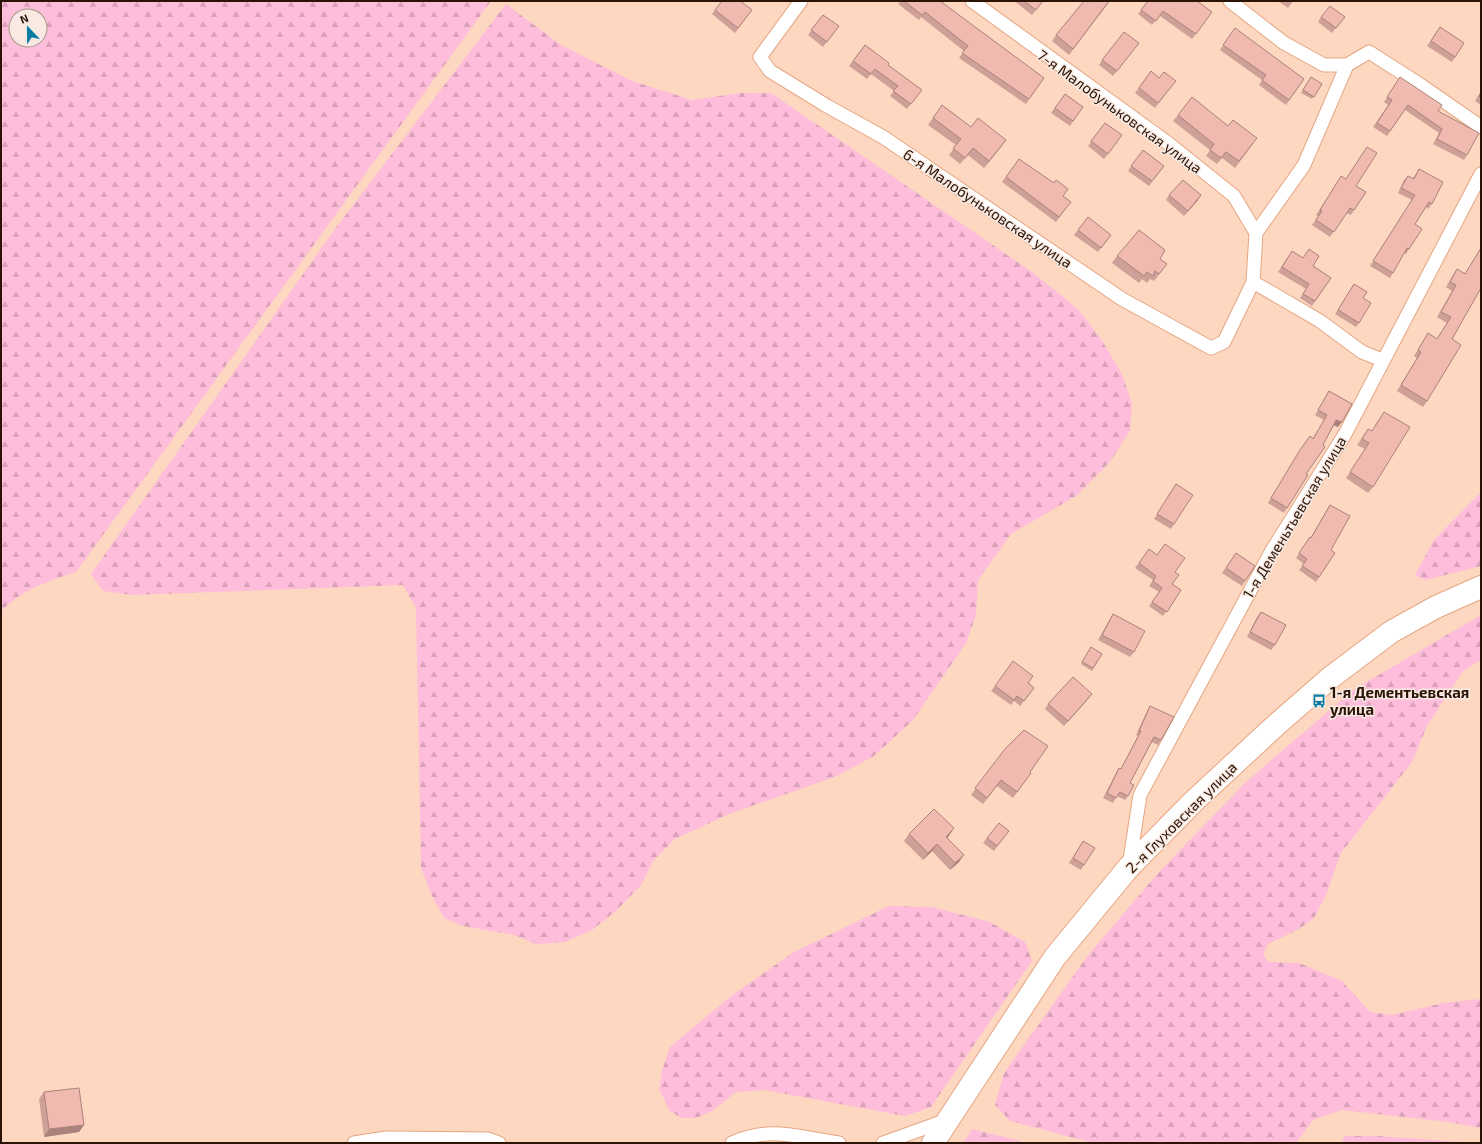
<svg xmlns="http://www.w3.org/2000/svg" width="1482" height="1144" font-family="'Exo 2',sans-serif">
	<defs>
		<pattern id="forest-firs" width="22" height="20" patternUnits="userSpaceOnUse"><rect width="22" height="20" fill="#febdda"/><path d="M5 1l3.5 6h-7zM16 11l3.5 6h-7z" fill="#daa2ba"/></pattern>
	</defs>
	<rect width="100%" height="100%" fill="#fed7c1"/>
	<path fill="url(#forest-firs)" fill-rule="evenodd" d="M 1,1 L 491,1 L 76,572 C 48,581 22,590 1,611 ZM 16,16 L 40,16 L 40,40 L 16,40 Z
		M 506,4 L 561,45 L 632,81 L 692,100 L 740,93 L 771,93 L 1032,272 L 1078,309 L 1103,342 L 1123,376 L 1132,404 L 1130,430 L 1110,462 L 1076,496 L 1011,534 L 978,580 L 976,615 L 966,643 L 913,720 L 874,756 L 837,776 L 729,814 L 675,839 L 653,861 L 641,885 L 616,911 L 592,930 L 565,942 L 536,944 L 514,935 L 463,926 L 444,918 L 432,896 L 421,868 L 416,608 L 403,585 L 132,595 L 103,591 L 91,574 L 335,229 Z
		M 1481,492 L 1481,566 L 1425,580 L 1415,575 L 1434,540 Z
		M 1481,615 L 1481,660 L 1463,671 L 1427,726 L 1412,762 L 1341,853 L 1326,895 L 1314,918 L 1299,929 L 1268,944 L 1263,955 L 1269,962 L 1299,963 L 1342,981 L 1370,1012 L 1392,1015 L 1443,1003 L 1481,999 L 1481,1128 L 1448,1122 L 1342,1110 L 1313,1120 L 1296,1143 L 1093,1143 L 1010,1121 L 995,1105 L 1004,1073 L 1089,954 L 1159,872 L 1246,782 L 1353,690 Z
		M 889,906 L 932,907 L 990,922 L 1025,942 L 1032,961 L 931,1107 L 905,1116 L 764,1090 L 736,1092 L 712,1111 L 696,1118 L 682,1118 L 670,1111 L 659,1089 L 662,1071 L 670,1047 L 731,996 L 794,952 Z
		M 972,1129 L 1028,1143 L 963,1143 Z
		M 1344,1136 L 1378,1136 L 1475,1143 L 1342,1143 Z"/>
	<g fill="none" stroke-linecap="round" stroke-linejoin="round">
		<g stroke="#e5a682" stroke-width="15">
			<path id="minor" d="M 801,1 L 760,57 L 770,71 L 827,106 L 883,137 L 1122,299 L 1211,348 L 1224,342 L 1253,282
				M 972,1 L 1168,143 L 1234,196 L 1256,233
				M 1230,1 L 1284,43 L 1324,65 L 1347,65
				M 1382,360 L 1362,352 L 1320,321 L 1253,282 L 1256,233 L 1304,165 L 1347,65 L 1369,52 L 1419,84 L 1481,127
				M 1129,866 L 1140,795 L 1271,552 L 1345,434 L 1481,174
				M 354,1143 L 386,1138 L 488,1139 L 499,1143
				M 732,1143 C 769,1125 801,1138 839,1143
				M 883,1143 L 947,1120"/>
		</g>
		<g stroke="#e5a682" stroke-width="24">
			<path id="trunk" d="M 933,1143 L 1055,957 L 1129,867 L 1194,801 L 1276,725 L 1330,678 L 1391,632 L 1436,607 L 1481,587"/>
		</g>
		<use href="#minor" stroke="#fff" stroke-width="13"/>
		<use href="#trunk" stroke="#fff" stroke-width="22"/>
	</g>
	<path fill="#cfa097" d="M 901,1 L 940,1 L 1044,78 L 1026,104 L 959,58 L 964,51 L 921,17 L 919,20 L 898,4 Z
		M 1014,1 L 1043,1 L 1032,15 Z
		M 1110,1 L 1069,55 L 1052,41 L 1056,35 Z
		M 1148,1 L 1212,12 L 1192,39 L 1160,16 L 1152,25 L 1138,14 Z
		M 1278,1 L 1293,1 L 1288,8 Z
		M 715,10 L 752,10 L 735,33 L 712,14 Z
		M 823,15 L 835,31 L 823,47 L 808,35 Z
		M 1321,17 L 1345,17 L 1332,33 L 1318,22 Z
		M 1440,27 L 1464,43 L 1452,62 L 1427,46 Z
		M 1235,28 L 1304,79 L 1286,105 L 1259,85 L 1262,80 L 1220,50 Z
		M 1139,43 L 1113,76 L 1099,65 L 1102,60 Z
		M 865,45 L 888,65 L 922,90 L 907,109 L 890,96 L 894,91 L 871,74 L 867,79 L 849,66 Z
		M 1151,71 L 1159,78 L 1172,86 L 1155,108 L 1135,93 Z
		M 1311,77 L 1322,84 L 1312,99 L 1301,93 Z
		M 1400,77 L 1438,111 L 1467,155 L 1464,160 L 1433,144 L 1439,133 L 1405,110 L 1387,136 L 1373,127 L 1388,105 L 1384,102 Z
		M 1481,91 L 1481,105 L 1475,101 Z
		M 1065,94 L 1083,107 L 1070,126 L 1051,113 Z
		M 942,105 L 971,127 L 1006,140 L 984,168 L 968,155 L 960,164 L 949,155 L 956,145 L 928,125 Z
		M 1178,115 L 1228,126 L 1253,144 L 1235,168 L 1222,158 L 1217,164 L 1206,156 L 1210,150 L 1173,121 Z
		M 1105,123 L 1122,135 L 1104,159 L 1088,146 Z
		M 1143,150 L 1164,166 L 1149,186 L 1128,171 Z
		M 1019,159 L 1063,196 L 1067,207 L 1056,222 L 1002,182 Z
		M 1419,169 L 1432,204 L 1428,209 L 1426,207 L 1415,224 L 1409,249 L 1406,254 L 1404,253 L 1390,278 L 1370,266 L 1412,200 L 1398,193 L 1404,180 L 1408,176 L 1413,178 Z
		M 1338,181 L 1356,186 L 1366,192 L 1351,215 L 1346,213 L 1330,237 L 1312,225 L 1318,216 L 1316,215 Z
		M 1169,195 L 1198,200 L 1184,216 L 1166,200 Z
		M 1078,230 L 1111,235 L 1098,252 L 1074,235 Z
		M 1481,248 L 1481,288 L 1452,339 L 1427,401 L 1423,407 L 1397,391 L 1417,358 L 1414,356 L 1428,333 L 1437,339 L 1447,323 L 1437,317 L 1452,291 L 1446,287 L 1453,275 L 1457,269 L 1465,274 Z
		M 1292,251 L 1331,278 L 1312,306 L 1300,298 L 1306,289 L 1278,272 Z
		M 1117,256 L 1160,259 L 1167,264 L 1154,281 L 1150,279 L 1147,283 L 1142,279 L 1139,283 L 1112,263 Z
		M 1354,284 L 1363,298 L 1359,323 L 1356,327 L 1335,314 Z
		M 1329,391 L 1338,427 L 1334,425 L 1306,474 L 1284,513 L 1268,503 L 1297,455 L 1310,436 L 1313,438 L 1324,420 L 1315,415 Z
		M 1384,412 L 1373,487 L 1368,493 L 1346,478 L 1365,449 L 1357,445 L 1368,429 L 1372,431 Z
		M 1176,484 L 1174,524 L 1171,529 L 1154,519 Z
		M 1330,505 L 1331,550 L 1335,553 L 1316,582 L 1299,570 L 1304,564 L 1296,558 L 1310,537 L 1311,537 Z
		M 1149,549 L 1175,572 L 1172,584 L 1181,590 L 1163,616 L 1149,606 L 1159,592 L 1149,586 L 1153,580 L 1135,568 Z
		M 1236,553 L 1255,566 L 1242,586 L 1222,573 Z
		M 1261,612 L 1275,645 L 1271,650 L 1247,637 L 1257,617 Z
		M 1113,614 L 1134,652 L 1130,657 L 1098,640 L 1110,619 Z
		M 1091,647 L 1102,654 L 1092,671 L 1081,664 Z
		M 1029,683 L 1034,688 L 1020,706 L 1014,701 L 1011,705 L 991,691 L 995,686 Z
		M 1092,694 L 1088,699 L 1064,726 L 1045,709 L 1048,704 Z
		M 1150,706 L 1161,740 L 1158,745 L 1152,742 L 1130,783 L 1128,796 L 1125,800 L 1117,796 L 1113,803 L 1103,798 L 1116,773 L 1119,768 L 1121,769 L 1138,736 L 1136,735 L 1147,711 Z
		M 1005,749 L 1031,773 L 1013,798 L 997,786 L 983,804 L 971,795 Z
		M 909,834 L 949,836 L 947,838 L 959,862 L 950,870 L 932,851 L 923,860 L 904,841 Z
		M 1005,836 L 994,851 L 983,843 L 987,838 Z
		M 1080,846 L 1084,865 L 1081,870 L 1069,863 Z
		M 44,1092 L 84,1125 L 79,1132 L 44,1137 L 39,1099 Z"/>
	<path fill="#a9827b" d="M 1006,140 L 1001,147 L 984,168 L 989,161 Z
		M 1201,195 L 1198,200 L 1184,216 L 1188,211 Z
		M 1336,420 L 1342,422 L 1338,427 L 1333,425 Z
		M 1092,694 L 1088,699 L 1064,726 L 1068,721 Z
		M 954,828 L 949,836 L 941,844 L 946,837 Z
		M 937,844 L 932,851 L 923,860 L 928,853 Z
		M 964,855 L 959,862 L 950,870 L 955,863 Z
		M 84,1125 L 79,1132 L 44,1137 L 49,1129 Z"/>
	<path fill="#f1bab0" stroke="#a9827b" d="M 722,1 L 740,1 L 752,10 L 738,28 L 715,10 Z
		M 904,1 L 940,1 L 1044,78 L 1029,99 L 962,53 L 968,46 L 925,12 L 922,15 Z
		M 1024,1 L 1043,1 L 1036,10 Z
		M 1084,1 L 1109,1 L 1073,49 L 1056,35 Z
		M 1148,1 L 1197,1 L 1212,12 L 1196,34 L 1163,11 L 1156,21 L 1141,10 Z
		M 1330,6 L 1345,17 L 1336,28 L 1321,17 Z
		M 823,15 L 839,26 L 827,42 L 811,30 Z
		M 1440,27 L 1464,43 L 1455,57 L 1431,41 Z
		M 1235,28 L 1304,79 L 1289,100 L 1262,80 L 1266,75 L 1223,45 Z
		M 1124,32 L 1139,43 L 1117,71 L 1102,60 Z
		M 865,45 L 889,63 L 888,65 L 922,90 L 911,104 L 893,91 L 898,86 L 875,69 L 871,74 L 853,61 Z
		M 1151,71 L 1159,78 L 1164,72 L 1176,81 L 1158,103 L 1139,88 Z
		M 1311,77 L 1322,84 L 1314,97 L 1303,90 Z
		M 1400,77 L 1442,105 L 1438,111 L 1479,133 L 1467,155 L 1437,139 L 1442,129 L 1408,105 L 1390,131 L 1377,123 L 1392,100 L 1387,97 Z
		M 1481,92 L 1481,98 L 1479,97 Z
		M 1065,94 L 1083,107 L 1073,121 L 1055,108 Z
		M 1192,97 L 1228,126 L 1233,120 L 1257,138 L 1239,161 L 1226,152 L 1221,158 L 1210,150 L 1214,144 L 1178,115 Z
		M 942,105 L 971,127 L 978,118 L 1006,140 L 989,161 L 973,148 L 965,158 L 953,148 L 961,139 L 933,118 Z
		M 1105,123 L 1122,135 L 1108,154 L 1091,141 Z
		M 1367,147 L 1377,153 L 1356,186 L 1366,192 L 1354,210 L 1350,208 L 1334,232 L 1316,220 L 1322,211 L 1320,210 L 1341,176 L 1346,179 Z
		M 1143,150 L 1164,166 L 1152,181 L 1131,166 Z
		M 1019,159 L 1054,183 L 1056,180 L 1068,189 L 1063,196 L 1071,202 L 1059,217 L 1006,177 Z
		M 1419,169 L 1443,182 L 1432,204 L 1429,202 L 1415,224 L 1422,229 L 1409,249 L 1407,248 L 1393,273 L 1373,261 L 1415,195 L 1401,188 L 1408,176 L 1414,179 Z
		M 1183,180 L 1201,195 L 1188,211 L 1169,195 Z
		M 1088,217 L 1111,235 L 1101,248 L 1078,230 Z
		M 1139,230 L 1165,250 L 1160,259 L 1167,264 L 1159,274 L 1155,271 L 1153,276 L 1147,272 L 1144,276 L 1117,256 Z
		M 1481,248 L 1481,288 L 1452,339 L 1461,345 L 1427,401 L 1401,385 L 1421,352 L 1418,350 L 1428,333 L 1437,339 L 1451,317 L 1441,312 L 1456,285 L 1450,282 L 1457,269 L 1465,274 Z
		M 1309,249 L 1319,256 L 1313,266 L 1331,278 L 1315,301 L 1303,294 L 1309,284 L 1282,267 L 1292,251 L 1303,258 Z
		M 1354,284 L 1367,292 L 1363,298 L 1371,303 L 1359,323 L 1338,310 Z
		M 1329,391 L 1352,404 L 1342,422 L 1336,420 L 1323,445 L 1325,447 L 1306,474 L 1308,475 L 1287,508 L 1271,498 L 1300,450 L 1310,436 L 1313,439 L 1327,415 L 1318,410 Z
		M 1384,412 L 1410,427 L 1373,487 L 1350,472 L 1369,443 L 1362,439 L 1368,429 L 1372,431 Z
		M 1176,484 L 1193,495 L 1174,524 L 1157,514 Z
		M 1330,505 L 1350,516 L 1331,550 L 1335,553 L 1319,577 L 1302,566 L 1307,559 L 1299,553 L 1310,537 L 1311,538 Z
		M 1165,544 L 1185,558 L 1175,572 L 1179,575 L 1172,584 L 1181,590 L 1167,612 L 1152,602 L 1162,588 L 1153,581 L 1156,576 L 1139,563 L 1149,549 L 1157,555 Z
		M 1236,553 L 1255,566 L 1245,581 L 1226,568 Z
		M 1261,612 L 1286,625 L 1275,645 L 1250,632 Z
		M 1113,614 L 1145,631 L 1134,652 L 1102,635 Z
		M 1091,647 L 1102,654 L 1093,668 L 1082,662 Z
		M 1013,661 L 1033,676 L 1028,683 L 1034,688 L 1024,701 L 1017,696 L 1014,700 L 995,686 Z
		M 1073,677 L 1092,694 L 1068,721 L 1048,704 Z
		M 1150,706 L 1174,717 L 1161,740 L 1154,737 L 1130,783 L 1134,785 L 1128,796 L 1120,792 L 1116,798 L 1107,793 L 1119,768 L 1121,769 L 1141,731 L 1139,731 Z
		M 1024,730 L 1048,746 L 1030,772 L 1031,773 L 1017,792 L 1001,780 L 987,798 L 975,788 L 1005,749 Z
		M 934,809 L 954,828 L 946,837 L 964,855 L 955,863 L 937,844 L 928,853 L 909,834 Z
		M 999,823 L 1009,831 L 997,846 L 987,838 Z
		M 1083,841 L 1095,848 L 1084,865 L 1073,858 Z
		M 79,1088 L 84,1125 L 49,1129 L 44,1092 Z"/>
	<defs>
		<g id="bus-bare" transform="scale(1.08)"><path d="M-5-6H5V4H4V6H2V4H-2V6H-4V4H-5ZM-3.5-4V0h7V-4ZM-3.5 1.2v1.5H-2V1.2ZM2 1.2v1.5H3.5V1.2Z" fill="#097ca4" stroke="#f8eae3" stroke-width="2.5" paint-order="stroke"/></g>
	</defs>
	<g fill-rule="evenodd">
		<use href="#bus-bare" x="1319" y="701"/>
	</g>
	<g text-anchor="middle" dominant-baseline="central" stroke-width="3" stroke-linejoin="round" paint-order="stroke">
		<g font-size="15" fill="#2b1406" stroke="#f8eae3">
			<text transform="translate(1120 111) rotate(36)">7-я Малобуньковская улица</text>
			<text transform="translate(988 208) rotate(34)">6-я Малобуньковская улица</text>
			<text transform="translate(1294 517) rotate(-59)">1-я Деменьтьевская улица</text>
			<text transform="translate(1181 817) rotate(-45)">2-я Глуховская улица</text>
		</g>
		<g font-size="15" font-weight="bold" fill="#2b1406" stroke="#f8eae3" text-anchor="start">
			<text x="1330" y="692">1-я Дементьевская<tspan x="1330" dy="17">улица</tspan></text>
		</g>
	</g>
	<rect width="1482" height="1144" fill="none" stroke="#2b1406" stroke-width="4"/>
	<g transform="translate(28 28) rotate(338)"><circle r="19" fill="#f8eae3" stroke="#a6948b"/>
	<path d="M0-3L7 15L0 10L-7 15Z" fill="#097ca4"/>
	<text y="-6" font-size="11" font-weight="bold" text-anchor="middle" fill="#2b1406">N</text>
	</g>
</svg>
